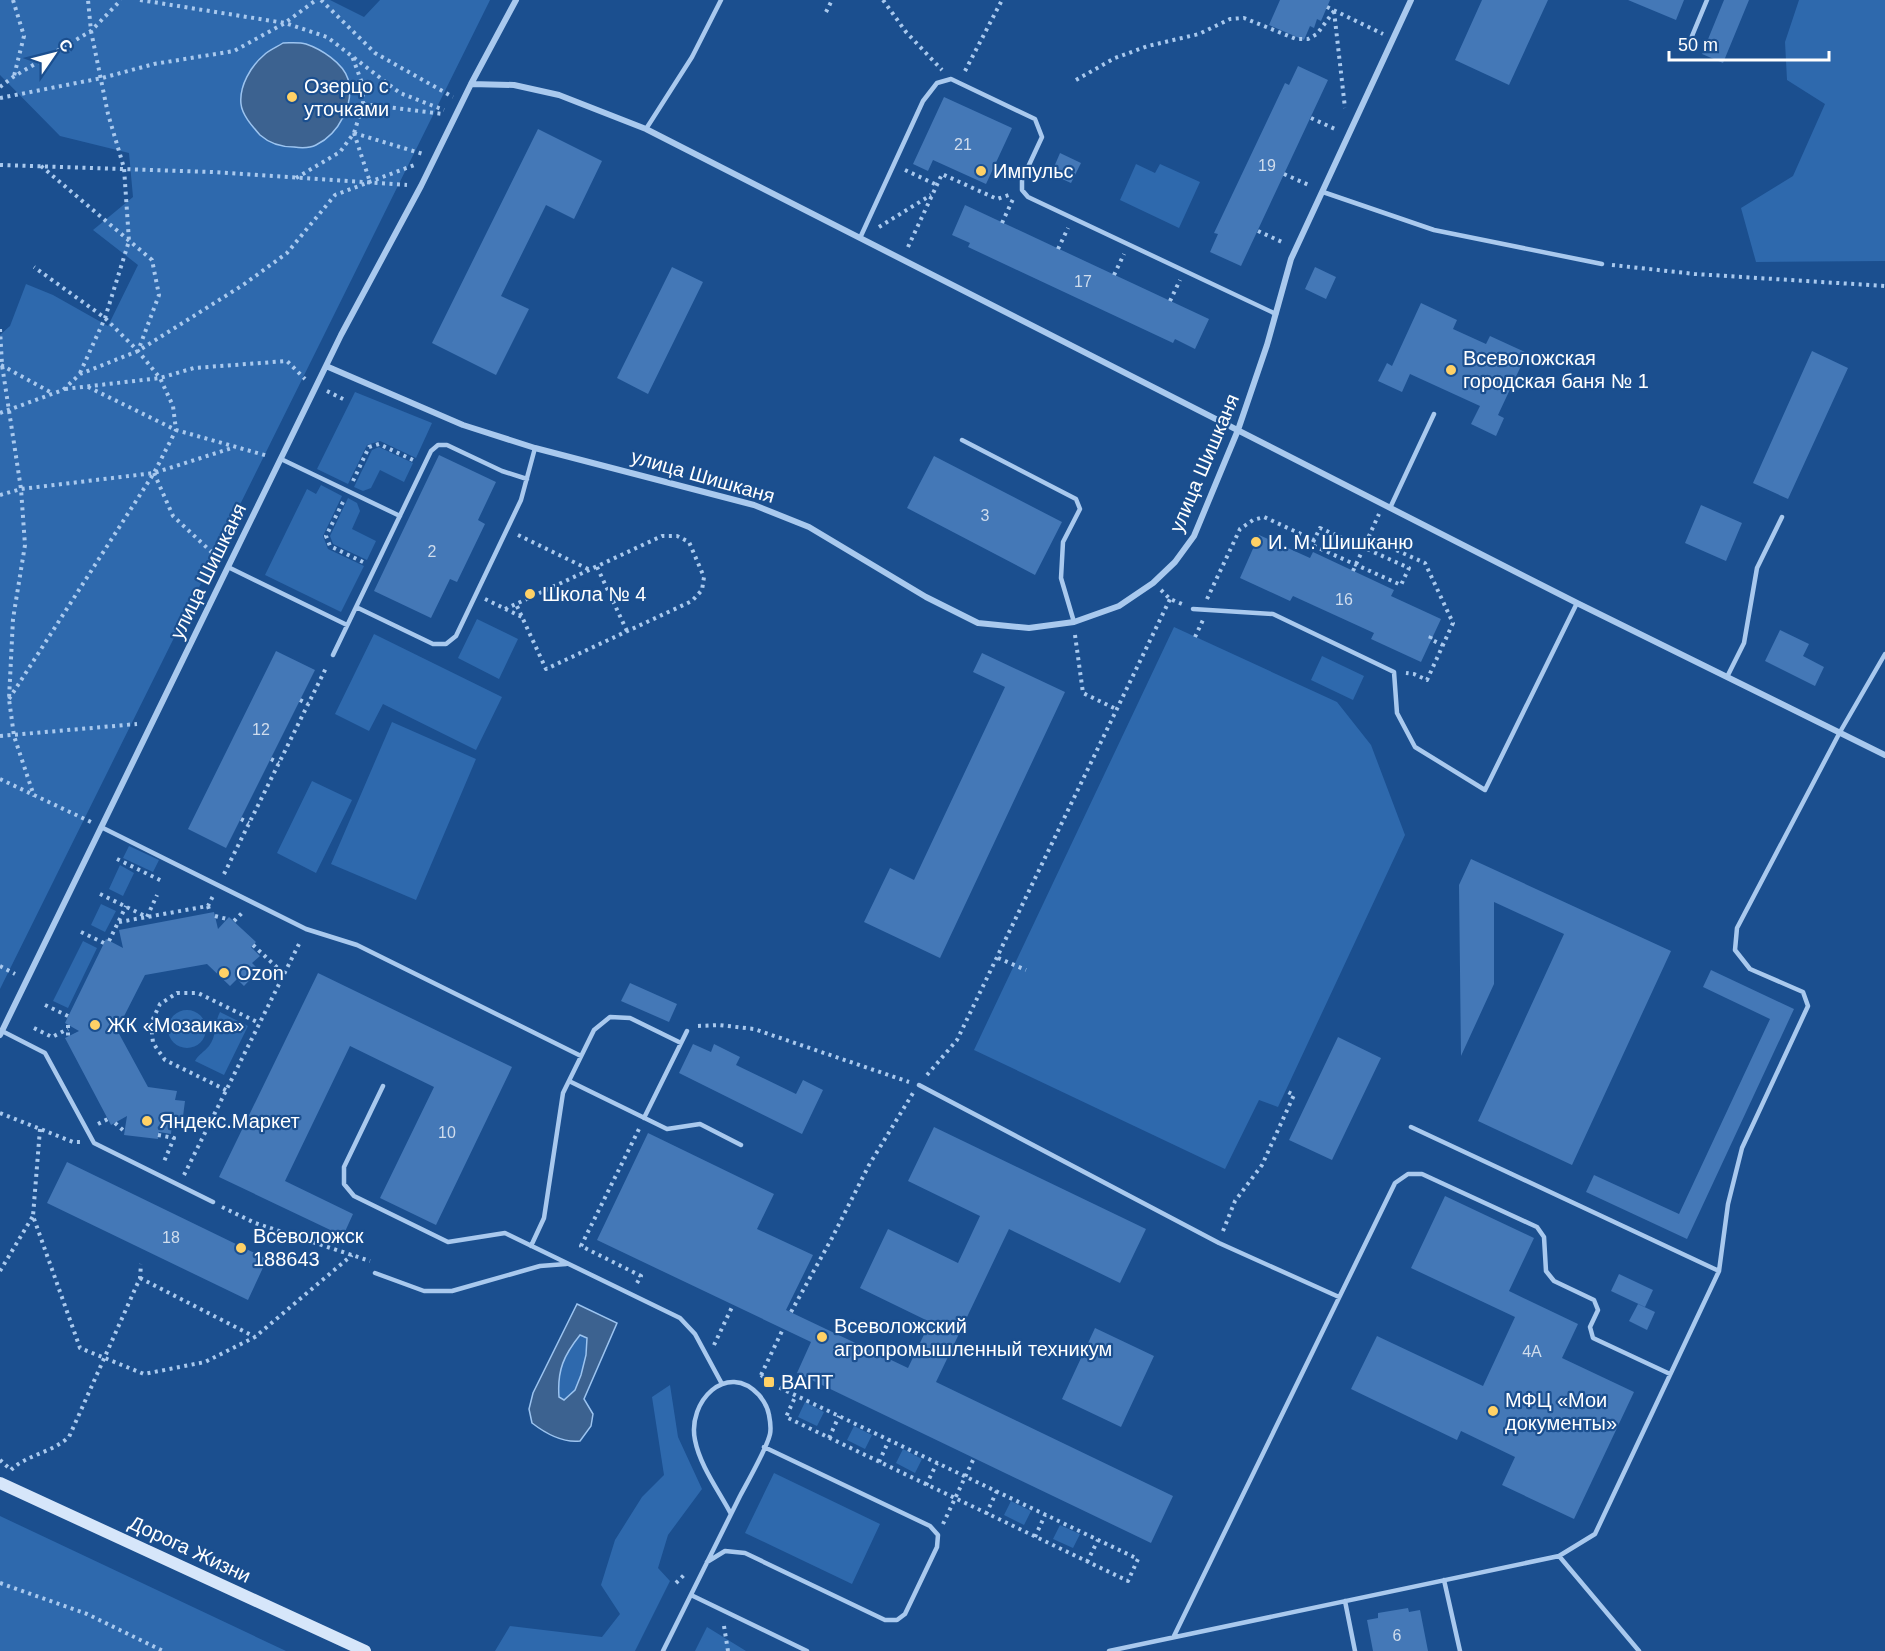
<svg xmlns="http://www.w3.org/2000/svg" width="1885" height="1651" font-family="Arial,sans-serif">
	<rect width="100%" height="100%" fill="#1b4f8f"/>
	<path fill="#2e69ad" d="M 0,0 L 330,0 L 364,17 L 380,0 L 490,0 L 0,989 L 0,335 L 10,326 L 26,284 L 53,295 L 108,326 L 138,265 L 93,230 L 133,197 L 129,153 L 60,136 L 0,75 Z
		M 1799,0 L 1885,0 L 1885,261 L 1756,262 L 1741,208 L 1793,176 L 1825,104 L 1787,80 L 1785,42 Z
		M 1136,164 L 1155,173 L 1160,164 L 1200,182 L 1179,228 L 1120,200 Z
		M 355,392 L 432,423 L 416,458 L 380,441 L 367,445 L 348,484 L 317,469 Z
		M 379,447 L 413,463 L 404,482 L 380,470 L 371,488 L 363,491 L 354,487 L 372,450 Z
		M 321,485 L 342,496 L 323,536 L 328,549 L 364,566 L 341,612 L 265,575 L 307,489 L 316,494 Z
		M 348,498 L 357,503 L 360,511 L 352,529 L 376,541 L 367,560 L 333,544 L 330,536 Z
		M 477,619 L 518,639 L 499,679 L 458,658 Z
		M 1174,627 L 1337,702 L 1371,745 L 1405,835 L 1278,1107 L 1259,1100 L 1225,1169 L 974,1050 Z
		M 374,634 L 502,697 L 476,750 L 383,704 L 369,731 L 335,714 Z
		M 1322,656 L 1364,676 L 1353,700 L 1311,680 Z
		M 392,722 L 476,759 L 416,900 L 331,864 Z
		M 312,781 L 352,800 L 316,873 L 277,853 Z
		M 129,846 L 159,860 L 153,872 L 123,858 Z
		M 120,865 L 134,873 L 123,896 L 109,889 Z
		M 101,904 L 116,911 L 105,932 L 91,925 Z
		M 83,941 L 97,948 L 68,1008 L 53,1001 Z
		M168 1029a19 19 0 1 1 38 0a19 19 0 1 1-38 0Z
		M 220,1012 L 248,1026 L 224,1075 L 195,1061 C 199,1054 204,1052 209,1046 C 217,1036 214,1023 220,1012 Z
		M 580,1335 L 587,1337 L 586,1355 L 581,1375 L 575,1390 L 564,1400 L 559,1397 C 557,1370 564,1355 580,1335 Z
		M 670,1385 L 678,1437 L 702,1489 L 668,1535 L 658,1568 L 670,1581 L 635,1651 L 495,1651 L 510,1626 L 602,1637 L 620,1614 L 601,1585 L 615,1540 L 642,1497 L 664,1475 L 652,1397 Z
		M 805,1402 L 824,1412 L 817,1426 L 798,1417 Z
		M 854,1426 L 872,1435 L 865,1449 L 847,1440 Z
		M 903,1449 L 922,1459 L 915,1473 L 896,1463 Z
		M 774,1473 L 880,1524 L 852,1584 L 745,1533 Z
		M 1011,1501 L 1031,1511 L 1024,1525 L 1004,1515 Z
		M 0,1516 L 286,1651 L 0,1651 Z
		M 1060,1525 L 1080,1534 L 1073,1548 L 1053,1539 Z
		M 707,1627 L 746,1651 L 695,1651 Z"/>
	<path fill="#3c6290" stroke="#9cc4f0" stroke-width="1.5" fill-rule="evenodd" d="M 283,43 C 291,43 299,42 306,44 C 321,49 343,63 348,79 C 355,103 339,134 316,145 C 310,148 301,148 294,147 C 282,147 269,143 260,135 C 253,127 242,115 241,104 C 239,86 251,66 264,55 C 269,50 277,47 283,43 Z
		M 577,1304 L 617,1323 L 584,1399 L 593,1414 L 591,1426 L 580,1441 C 563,1443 545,1433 532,1423 L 529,1409 L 533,1393 ZM 580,1335 L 587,1338 L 586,1355 L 581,1375 L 575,1390 L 564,1400 L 559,1397 C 557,1370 564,1355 580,1335 Z"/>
	<path fill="#4478b7" d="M 1280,0 L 1330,0 L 1321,21 L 1317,19 L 1314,28 L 1310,26 L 1304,40 L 1269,25 Z
		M 1482,0 L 1548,0 L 1509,85 L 1455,60 Z
		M 1628,0 L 1684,0 L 1676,20 Z
		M 1724,0 L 1749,0 L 1723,63 L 1702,54 Z
		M 1298,66 L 1328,80 L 1241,266 L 1210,252 L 1218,234 L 1214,233 L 1285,83 L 1289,85 Z
		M 944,97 L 1012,128 L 986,184 L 933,160 L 928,171 L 913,164 Z
		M 538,129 L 602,161 L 574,219 L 546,205 L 501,296 L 529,309 L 496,375 L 432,343 Z
		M 1060,153 L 1081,163 L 1071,183 L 1051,174 Z
		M 965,205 L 1209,319 L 1195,349 L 1175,339 L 1173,343 L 968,247 L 970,243 L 952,235 Z
		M 672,267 L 703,282 L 648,394 L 617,378 Z
		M 1315,267 L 1336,277 L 1326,299 L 1305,289 Z
		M 1421,303 L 1457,320 L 1453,329 L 1486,344 L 1490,336 L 1527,353 L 1498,415 L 1504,418 L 1496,436 L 1471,424 L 1480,406 L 1410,374 L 1402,392 L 1378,381 L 1387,363 L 1392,366 Z
		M 1812,351 L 1848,368 L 1788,499 L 1753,483 Z
		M 439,455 L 496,482 L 478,520 L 485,524 L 457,582 L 450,579 L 431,618 L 374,591 Z
		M 934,456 L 1062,522 L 1035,575 L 907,508 Z
		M 1701,505 L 1742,523 L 1726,561 L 1685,543 Z
		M 1259,535 L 1310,558 L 1313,552 L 1394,590 L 1391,596 L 1441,619 L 1421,662 L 1371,639 L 1374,633 L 1293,596 L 1290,601 L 1240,578 Z
		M 1780,630 L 1809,644 L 1803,656 L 1824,667 L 1815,686 L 1765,661 Z
		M 276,651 L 315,670 L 226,848 L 188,829 Z
		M 982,653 L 1065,692 L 940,958 L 864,922 L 890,868 L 914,880 L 1005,687 L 973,672 Z
		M 1471,859 L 1671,951 L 1572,1165 L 1478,1121 L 1564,934 L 1494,902 L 1494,984 L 1461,1056 L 1459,885 Z
		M 214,912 L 218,929 L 229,917 L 256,942 L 251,947 L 260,956 L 252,963 L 259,970 L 244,986 L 237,979 L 230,986 L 207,964 L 145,975 L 117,1030 L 148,1087 L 177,1091 L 175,1100 L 185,1101 L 182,1124 L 172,1123 L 171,1134 L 159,1132 L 158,1139 L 124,1135 L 127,1116 L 111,1125 L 65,1038 L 79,1031 L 65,1023 L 106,939 L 123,948 L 119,930 Z
		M 1711,970 L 1794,1009 L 1687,1239 L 1586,1192 L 1594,1175 L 1679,1214 L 1770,1019 L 1703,987 Z
		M 318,973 L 512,1067 L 436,1225 L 380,1198 L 434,1087 L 350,1046 L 285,1181 L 353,1214 L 343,1236 L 219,1177 Z
		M 630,983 L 677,1004 L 669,1022 L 621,1001 Z
		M 1338,1037 L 1381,1058 L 1332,1160 L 1289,1140 Z
		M 693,1044 L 711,1052 L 714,1044 L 740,1057 L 736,1065 L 796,1094 L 803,1080 L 823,1090 L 802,1134 L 679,1073 Z
		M 934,1127 L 1146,1229 L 1120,1283 L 1009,1229 L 936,1382 L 1173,1496 L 1151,1543 L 797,1373 L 811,1342 L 597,1240 L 648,1133 L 774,1194 L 757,1229 L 813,1255 L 786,1310 L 908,1368 L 930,1322 L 860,1288 L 888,1229 L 958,1263 L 980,1216 L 908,1181 Z
		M 67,1162 L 267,1259 L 248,1300 L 47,1203 Z
		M 1445,1196 L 1534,1238 L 1509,1291 L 1578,1324 L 1562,1358 L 1634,1392 L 1574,1519 L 1502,1485 L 1515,1457 L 1461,1431 L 1457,1440 L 1351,1389 L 1377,1336 L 1483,1386 L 1515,1317 L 1411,1268 Z
		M 1619,1274 L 1653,1290 L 1645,1307 L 1611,1291 Z
		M 1638,1304 L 1655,1312 L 1647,1330 L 1629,1321 Z
		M 1095,1328 L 1154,1356 L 1121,1427 L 1062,1399 Z
		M 1408,1608 L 1409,1612 L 1420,1610 L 1428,1651 L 1373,1651 L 1367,1620 L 1378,1618 L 1378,1613 Z"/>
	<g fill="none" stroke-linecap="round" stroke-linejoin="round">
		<path stroke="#a9c9ee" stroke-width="4" stroke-dasharray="3 4.5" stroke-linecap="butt" d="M 13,0 L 24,36 L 14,76
			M 140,0 L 285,23 L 327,37 L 400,93 L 444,110
			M 321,0 L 375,53 L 453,97
			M 883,0 L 906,32 L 942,70
			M 1327,7 L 1383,34
			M 1334,11 L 1345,108
			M 826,12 L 832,0
			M 965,71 L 1002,0
			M 1076,80 L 1115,58 L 1148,46 L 1199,34 L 1230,19 L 1244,18 L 1296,39 L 1308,39 L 1317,34 L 1334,11
			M 0,87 L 13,77 L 91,31 L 121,0
			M 0,98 L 102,78 L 154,64 L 234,51 L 285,23 L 316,0
			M 363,104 L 443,114
			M 1311,118 L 1337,130
			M 354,133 L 423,154
			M 354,133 L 370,182
			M 0,165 L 212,172 L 407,185
			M 41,166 L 152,260 L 159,295 L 138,351
			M 905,170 L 937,185
			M 1284,174 L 1311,186
			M 296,178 L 340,152 L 354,133 L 363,104 L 362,83 L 352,56
			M 1002,223 L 1013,199
			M 879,227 L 931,195
			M 1258,231 L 1284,243
			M 908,247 L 942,174 L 997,199 L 1012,194
			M 1058,249 L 1068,228
			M 1612,265 L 1695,274 L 1885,286
			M 1114,275 L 1124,254
			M 1170,301 L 1180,280
			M 0,329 L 2,365 L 21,489 L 25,545 L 13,619 L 9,699 L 14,736 L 34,796
			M 1,365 L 52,393
			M 80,373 L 105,318 L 129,241 L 124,168 L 108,114 L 91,31 L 88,0
			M 88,387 L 176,430 L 268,456
			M 65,389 L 160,378 L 194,368 L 287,361 L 305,379
			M 327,391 L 345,400
			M 0,413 L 63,390 L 80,374 L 138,351 L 243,285 L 287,253 L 335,195 L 417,164
			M 154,473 L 173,516 L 219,559
			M 353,481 L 369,447 L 379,444 L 413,460
			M 0,495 L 21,489 L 154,473 L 235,447
			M 343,502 L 326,536 L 330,546 L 365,563
			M 518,535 L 590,570
			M 1369,538 L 1425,563 L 1453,623 L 1427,680 L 1414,674 L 1406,673
			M 597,567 L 627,631
			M 1353,571 L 1379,514
			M 1161,590 L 1170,599 L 1182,604
			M 485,599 L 522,617
			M 1207,599 L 1240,529 L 1253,520 L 1264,517 L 1314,540 L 1320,528 L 1409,568 L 1401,585 L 1312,545 L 1314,540
			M 505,609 L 516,604 L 662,536 L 677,536 L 689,542 L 704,577 L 702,590 L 692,601 L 546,669 L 516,604
			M 1075,635 L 1083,693 L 1116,709
			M 1431,636 L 1430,639 L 1443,645
			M 1195,637 L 1203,620
			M 9,699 L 154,473 L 176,430 L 173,406 L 160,378 L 138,351 L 105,318 L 34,267
			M 300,700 L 308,704
			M 0,736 L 137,724
			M 271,759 L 279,763
			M 0,779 L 91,822
			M 241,819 L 249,823
			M 117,859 L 164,882
			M 224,874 L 327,666
			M 100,894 L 147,917 L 157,895
			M 208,906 L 210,913
			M 215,916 L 227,919
			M 234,921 L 244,911
			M 119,922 L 208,906 L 214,894
			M 81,932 L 104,943
			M 109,941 L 126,906
			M 253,945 L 284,974
			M 998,958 L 1026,970
			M 0,966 L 15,974
			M 45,1005 L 68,1016
			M 68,1025 L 68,1036
			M 698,1026 L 719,1025 L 754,1029 L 909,1082
			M 34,1028 L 52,1037 L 68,1029
			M 927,1075 L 957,1040 L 1170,599
			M 226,1090 L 165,1060 L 153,1043 L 151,1023 L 160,1004 L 177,993 L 198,993 L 259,1023
			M 0,1113 L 73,1142 L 81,1142
			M 115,1123 L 124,1131
			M 98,1124 L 108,1119
			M 40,1129 L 33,1216 L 80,1348 L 144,1374 L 205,1362 L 255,1337 L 352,1255
			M 158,1135 L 174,1138 L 163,1164
			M 184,1175 L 301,940
			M 222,1207 L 255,1223 L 370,1261
			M 1223,1231 L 1235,1201 L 1262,1165 L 1294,1095 L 1286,1091
			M 0,1271 L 33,1216
			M 140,1278 L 255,1337
			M 637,1283 L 641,1276 L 581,1246 L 640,1127
			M 791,1312 L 832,1238 L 869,1165 L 913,1093
			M 714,1345 L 733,1305
			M 761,1375 L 774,1385 L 1138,1559 L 1128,1581 L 786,1417 L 796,1395
			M 761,1375 L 783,1329
			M 829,1438 L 839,1416
			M 0,1460 L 11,1470 C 26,1455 51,1453 69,1437 L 140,1278 L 141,1264
			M 879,1462 L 889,1440
			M 926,1485 L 937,1463
			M 986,1514 L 997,1491
			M 943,1524 L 974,1458
			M 1035,1537 L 1045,1515
			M 1087,1562 L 1098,1540
			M 0,1583 L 87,1614 L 163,1651
			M 676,1583 L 686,1573
			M 724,1626 L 728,1651"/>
		<path stroke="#a9c9ee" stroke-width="4.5" d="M 1692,36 L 1707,0
			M 646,129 L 692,57 L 721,0
			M 1323,192 L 1434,230 L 1602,264
			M 860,238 L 923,101 L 937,83 L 951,79 L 1035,119 L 1042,137 L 1022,180 L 1022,190 L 1028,197 L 1276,314
			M 962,440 L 1076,499 L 1080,509 L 1063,542 L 1061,578 L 1074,622
			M 281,459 L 400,516
			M 1390,508 L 1434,414
			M 228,567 L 347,625
			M 356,607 L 433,644 L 446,644 L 456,636 L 521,500 L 535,448
			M 1193,609 L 1273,614 L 1394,672 L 1397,713 L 1415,747 L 1485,790 L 1577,603
			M 333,655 L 431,451 L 438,445 L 447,445 L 502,471 L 527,479
			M 1727,677 L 1744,643 L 1757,568 L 1782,517
			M 101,827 L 306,929 L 357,945 L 581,1056
			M 2,1031 L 45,1053 L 94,1143 L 213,1202
			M 569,1081 L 667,1129 L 700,1124 L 741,1145
			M 919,1085 L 1219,1243 L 1339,1297
			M 383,1086 L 344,1167 L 344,1184 L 354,1196 L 448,1242 L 505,1233 L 680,1318 L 695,1334 L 722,1384
			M 644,1118 L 687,1031
			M 1411,1127 L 1719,1271
			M 531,1246 L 544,1218 L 563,1093 L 594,1030 L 610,1017 L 630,1018 L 681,1043
			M 375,1273 L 424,1291 L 452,1291 L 540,1266 L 566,1264
			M 1559,1556 L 1595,1534 L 1719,1271 L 1728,1204 L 1742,1148 L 1808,1006 L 1803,992 L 1750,969 L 1735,950 L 1737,928 L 1840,732 L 1885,654
			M 707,1562 L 725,1551 L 745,1553 L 885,1620 L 897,1620 L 905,1614 L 937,1547 L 938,1535 L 930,1526 L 764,1447
			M 1444,1580 L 1460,1651
			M 691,1595 L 807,1651
			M 1345,1601 L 1355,1651
			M 1174,1636 L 1395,1183 L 1408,1174 L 1422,1174 L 1537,1227 L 1544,1237 L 1546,1271 L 1554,1281 L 1594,1300 L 1598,1310 L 1590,1327 L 1593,1338 L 1670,1374
			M 663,1651 C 689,1599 715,1547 740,1496 C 748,1481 767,1448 770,1434 C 771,1429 770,1420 769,1415 C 768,1408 764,1401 759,1395 C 727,1360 687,1402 695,1440 C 700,1466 719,1491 731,1514
			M 1109,1651 L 1559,1556 L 1639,1651"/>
		<path stroke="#a9c9ee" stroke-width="6" d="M 471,84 L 514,85 L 559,95 L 646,129 L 1577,603 L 1885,755
			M 326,366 L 463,425 L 535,448 L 754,505 L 809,527 L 926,597 L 978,623 L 1029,628 L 1074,622 L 1119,606 L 1153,583 L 1175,562 L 1194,536 L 1238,430 L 1267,345 L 1291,259 L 1411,0
			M 0,1035 L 341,335 L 421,186 L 471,84 L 516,0"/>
		<path stroke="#d6e6fa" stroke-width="12" d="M 0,1483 L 365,1651"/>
	</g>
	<g fill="#ffd166" stroke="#1b4f8f" stroke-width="2">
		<circle cx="292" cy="97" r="6"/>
		<circle cx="981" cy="171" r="6"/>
		<circle cx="1451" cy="370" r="6"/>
		<circle cx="1256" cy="542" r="6"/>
		<circle cx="530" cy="594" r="6"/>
		<circle cx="224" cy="973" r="6"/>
		<circle cx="95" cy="1025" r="6"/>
		<circle cx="147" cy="1121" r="6"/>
		<circle cx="241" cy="1248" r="6"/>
		<circle cx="822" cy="1337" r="6"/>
		<rect x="763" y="1376" width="12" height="12" rx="3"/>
		<circle cx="1493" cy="1411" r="6"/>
	</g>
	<g text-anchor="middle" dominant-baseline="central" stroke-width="4.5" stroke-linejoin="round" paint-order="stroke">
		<g font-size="16" fill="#d0dded">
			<text x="963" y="144">21</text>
			<text x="1267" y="165">19</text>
			<text x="1083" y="281">17</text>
			<text x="985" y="515">3</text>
			<text x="432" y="551">2</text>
			<text x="1344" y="599">16</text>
			<text x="261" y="729">12</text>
			<text x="447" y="1132">10</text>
			<text x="171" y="1237">18</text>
			<text x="1532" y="1351">4А</text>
			<text x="1397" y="1635">6</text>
		</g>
		<g font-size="20" fill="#fff" stroke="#1b4f8f" text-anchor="start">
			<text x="304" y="86">Озерцо с<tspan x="304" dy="23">уточками</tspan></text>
			<text x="993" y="171">Импульс</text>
			<text x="1463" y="358">Всеволожская<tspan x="1463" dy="23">городская баня № 1</tspan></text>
			<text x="1268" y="542">И. М. Шишканю</text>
			<text x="542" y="594">Школа № 4</text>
			<text x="236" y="973">Ozon</text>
			<text x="107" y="1025">ЖК «Мозаика»</text>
			<text x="159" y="1121">Яндекс.Маркет</text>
			<text x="253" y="1236">Всеволожск<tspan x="253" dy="23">188643</tspan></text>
			<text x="834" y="1326">Всеволожский<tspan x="834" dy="23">агропромышленный техникум</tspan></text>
			<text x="781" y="1382">ВАПТ</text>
			<text x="1505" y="1400">МФЦ «Мои<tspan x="1505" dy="23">документы»</tspan></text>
		</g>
		<g font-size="20" fill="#fff" stroke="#1b4f8f">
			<text transform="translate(1204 463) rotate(-67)">улица Шишканя</text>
			<text transform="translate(703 476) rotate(16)">улица Шишканя</text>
			<text transform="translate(208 571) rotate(-64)">улица Шишканя</text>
			<text transform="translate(190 1549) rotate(25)">Дорога Жизни</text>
		</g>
	</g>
	<g transform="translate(54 54) rotate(55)" stroke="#1b4f8f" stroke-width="4.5" paint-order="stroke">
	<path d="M0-4.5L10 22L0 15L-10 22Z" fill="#ffffff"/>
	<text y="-9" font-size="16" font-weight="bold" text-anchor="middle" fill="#ffffff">С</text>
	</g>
	<path d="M1669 51v9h160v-9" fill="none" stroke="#ffffff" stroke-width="3"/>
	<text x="1678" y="51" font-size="18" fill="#ffffff" stroke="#1b4f8f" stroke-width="4.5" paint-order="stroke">50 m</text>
</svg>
